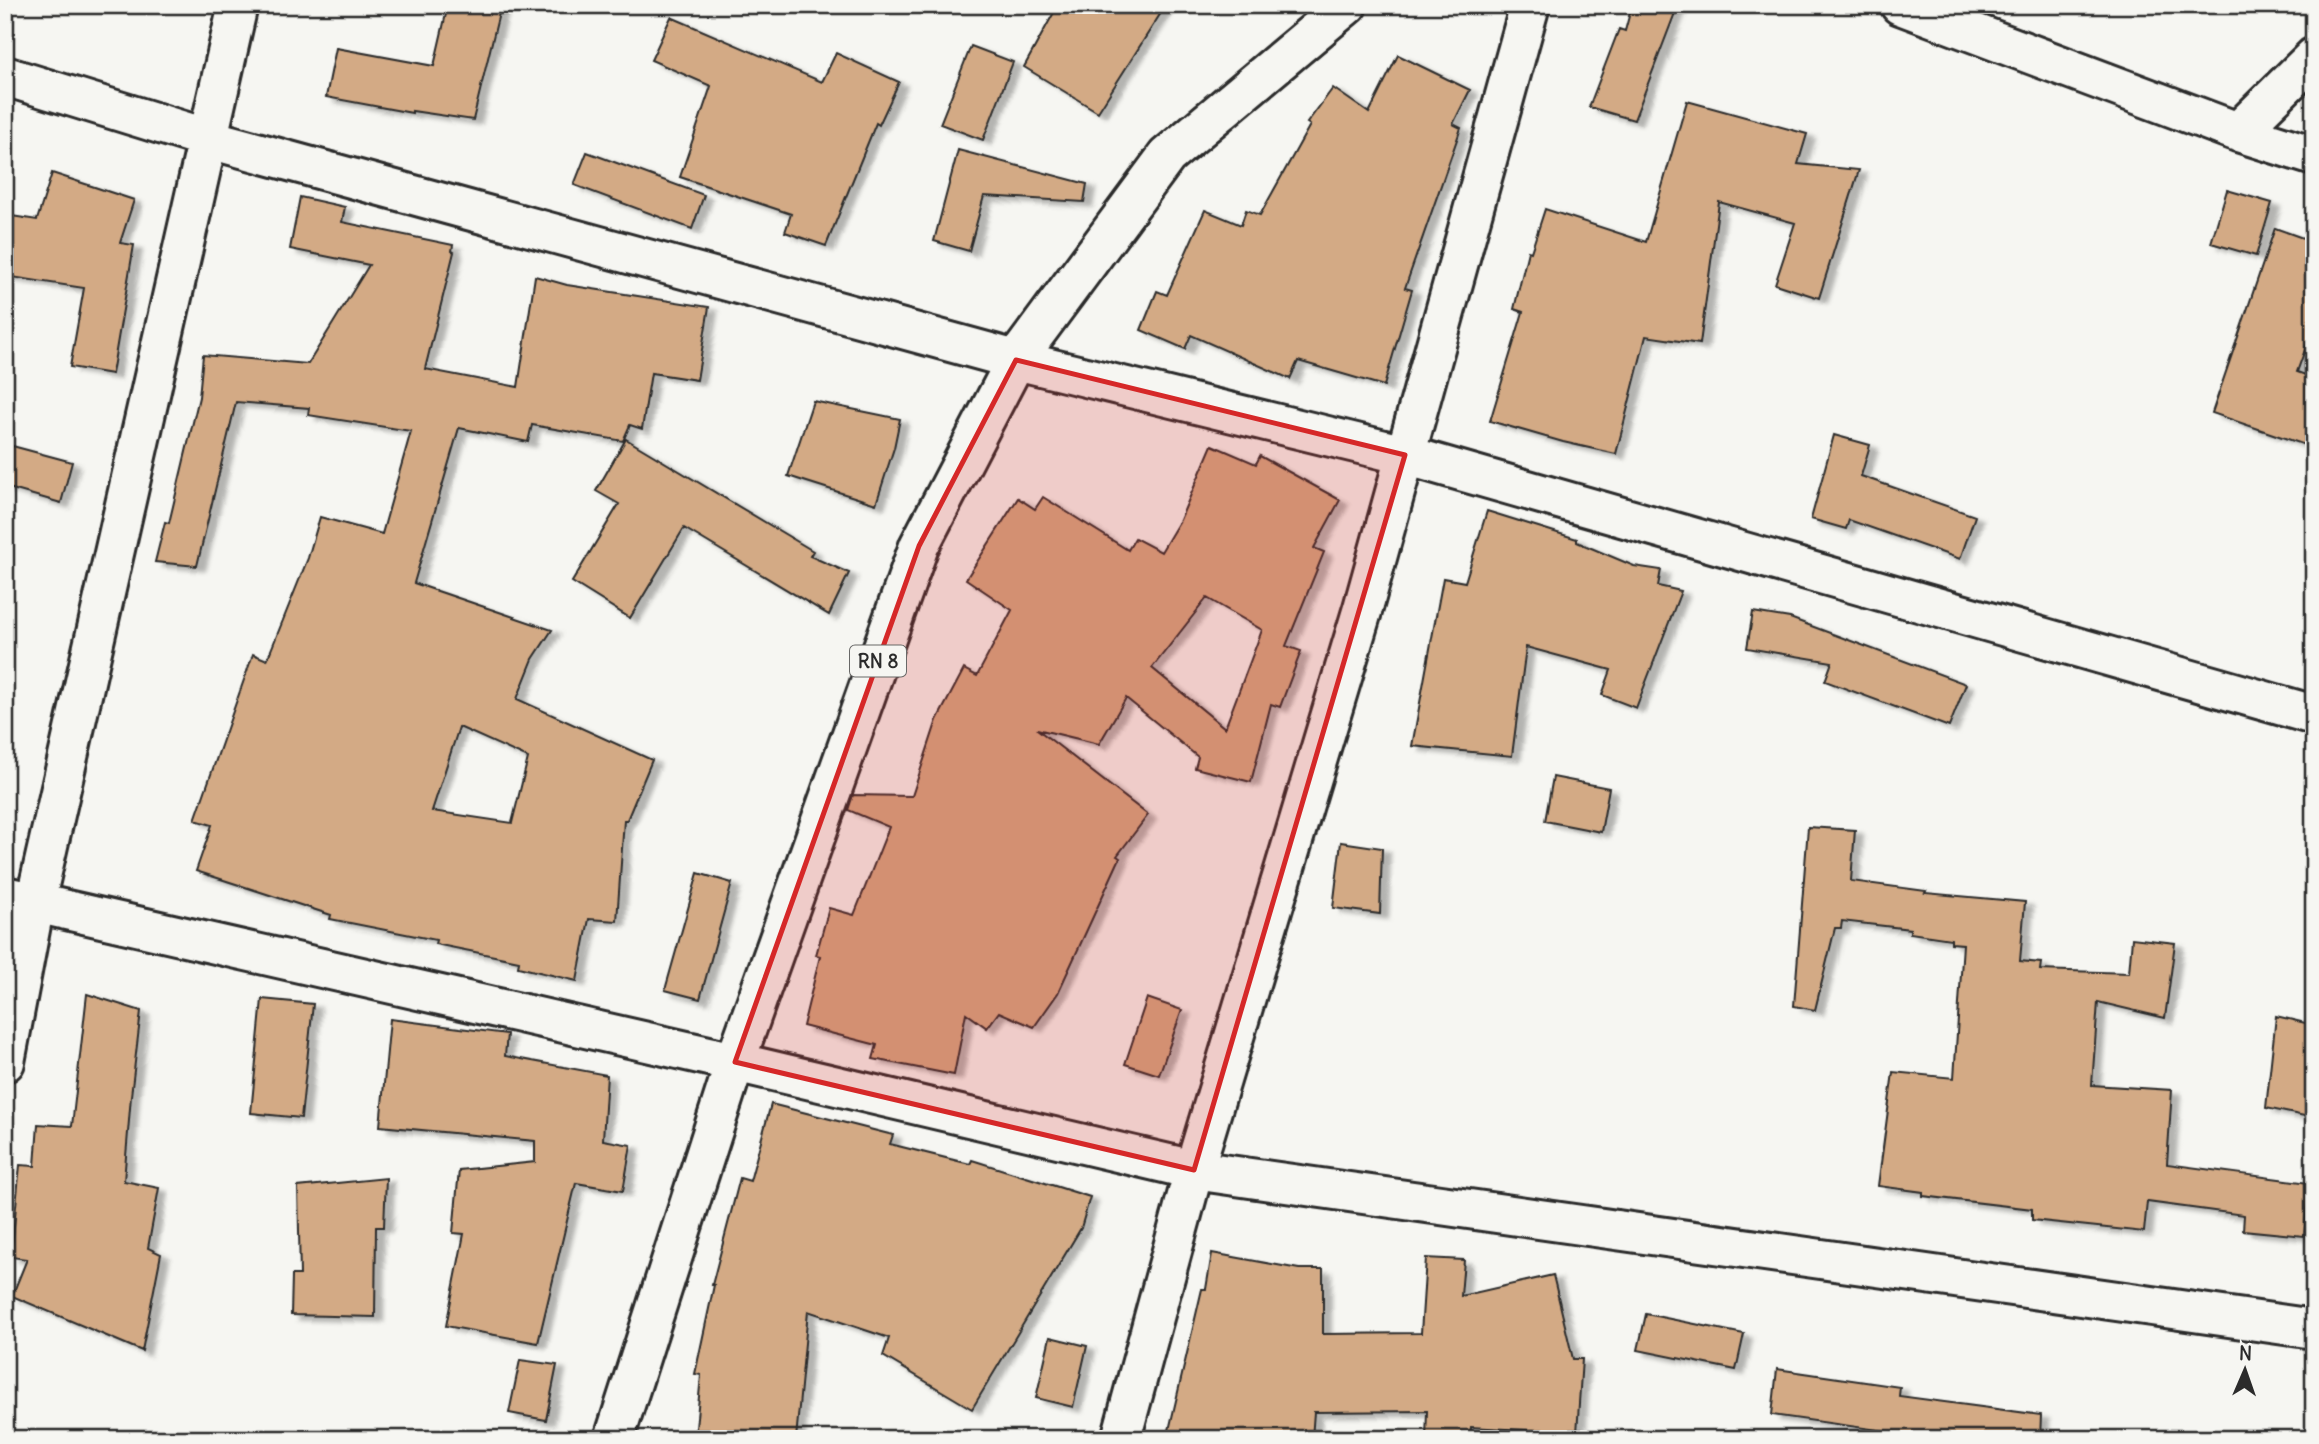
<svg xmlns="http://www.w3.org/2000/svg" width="2319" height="1444" font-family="Delius,sans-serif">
	<defs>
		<filter id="shadow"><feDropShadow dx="8" dy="4.5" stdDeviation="2" flood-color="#0004"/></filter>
	</defs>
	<rect width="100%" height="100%" fill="#f6f6f2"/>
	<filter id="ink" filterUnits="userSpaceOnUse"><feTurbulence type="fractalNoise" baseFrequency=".0143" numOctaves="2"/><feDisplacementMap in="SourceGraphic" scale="14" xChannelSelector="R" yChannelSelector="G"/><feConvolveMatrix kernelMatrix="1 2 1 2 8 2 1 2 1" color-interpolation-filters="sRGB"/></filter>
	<g filter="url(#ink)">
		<path fill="#d3aa85" stroke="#2b2b2b" stroke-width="2" fill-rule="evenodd" filter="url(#shadow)" d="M 448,5 L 501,5 L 473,120 L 412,111 L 412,113 L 326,97 L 336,48 L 434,66 Z
			M 1058,5 L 1166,5 L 1098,112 L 1024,67 Z
			M 1632,5 L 1678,5 L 1634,120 L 1589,107 L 1619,29 L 1625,31 Z
			M 671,17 L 822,82 L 836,53 L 899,82 L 879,125 L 876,123 L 826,246 L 785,232 L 791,214 L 680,177 L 711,86 L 651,60 Z
			M 971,46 L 1013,62 L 983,140 L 940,124 Z
			M 1398,55 L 1470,90 L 1453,124 L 1461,128 L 1405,288 L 1412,290 L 1384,386 L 1298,361 L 1290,379 L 1191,335 L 1185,349 L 1141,330 L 1157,291 L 1167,295 L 1205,210 L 1241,225 L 1246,210 L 1260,215 L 1310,125 L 1307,123 L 1333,88 L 1369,113 Z
			M 1687,101 L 1807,134 L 1798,164 L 1859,170 L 1819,298 L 1775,284 L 1795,223 L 1719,202 L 1700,344 L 1646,336 L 1616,454 L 1563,442 L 1490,421 L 1523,312 L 1514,309 L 1528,251 L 1531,252 L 1545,209 L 1646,242 Z
			M 958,150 L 1087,184 L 1084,202 L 984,196 L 969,251 L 934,241 Z
			M 587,152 L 704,195 L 692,229 L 574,185 Z
			M 52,173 L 134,200 L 120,243 L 134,245 L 112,374 L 70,367 L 84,288 L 5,276 L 5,215 L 37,220 Z
			M 2227,190 L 2272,203 L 2256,256 L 2211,243 Z
			M 300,197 L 345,207 L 342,222 L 453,245 L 452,251 L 454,252 L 425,369 L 518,387 L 535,276 L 567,285 L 709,307 L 697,380 L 651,373 L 642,429 L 630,425 L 623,441 L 532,425 L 528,442 L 459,428 L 414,583 L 552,630 L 533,659 L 517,699 L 652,760 L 627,820 L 624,820 L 617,921 L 589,919 L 577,981 L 518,967 L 519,961 L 435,944 L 436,940 L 330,919 L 331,915 L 196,871 L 212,825 L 195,820 L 253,654 L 267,660 L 308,558 L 320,517 L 382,534 L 411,431 L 308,415 L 309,408 L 236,402 L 197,566 L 155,562 L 165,522 L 169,523 L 199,397 L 203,355 L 308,364 L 369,265 L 290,249 ZM 459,727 L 528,758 L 512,823 L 432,811 Z
			M 2275,228 L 2314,242 L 2314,325 L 2297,372 L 2314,378 L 2314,448 L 2212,413 Z
			M 813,401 L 900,419 L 894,448 L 876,504 L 788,476 Z
			M 1834,435 L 1870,445 L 1861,476 L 1975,516 L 1960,559 L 1849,520 L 1846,529 L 1811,519 Z
			M 626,439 L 813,551 L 810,556 L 849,573 L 829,615 L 684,528 L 630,618 L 572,582 L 619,504 L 596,491 Z
			M 5,444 L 72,462 L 61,503 L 5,487 Z
			M 1212,445 L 1256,464 L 1260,456 L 1340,500 L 1314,548 L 1324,552 L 1286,646 L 1301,651 L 1280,707 L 1271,704 L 1251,782 L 1195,768 L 1198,757 L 1126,698 L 1099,744 L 1037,729 L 1148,815 L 1117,856 L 1120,858 L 1058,993 L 1034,1027 L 999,1012 L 987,1028 L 966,1013 L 954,1075 L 873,1059 L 877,1045 L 803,1026 L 820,956 L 816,955 L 829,908 L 854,915 L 889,827 L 848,810 L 853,795 L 912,796 L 937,720 L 964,669 L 977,676 L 1012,610 L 966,579 L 1018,498 L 1035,509 L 1043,497 L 1128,550 L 1135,538 L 1161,552 L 1180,520 ZM 1207,598 L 1262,630 L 1225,728 L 1152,668 Z
			M 1487,511 L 1577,539 L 1577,542 L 1634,566 L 1661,570 L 1658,586 L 1681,591 L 1636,708 L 1602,695 L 1611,670 L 1526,647 L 1512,756 L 1412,746 L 1443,578 L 1465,582 Z
			M 1753,612 L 1790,618 L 1966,684 L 1949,727 L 1825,681 L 1832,662 L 1747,648 Z
			M 1553,777 L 1609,788 L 1601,832 L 1545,821 Z
			M 1808,827 L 1855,830 L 1851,881 L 1926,891 L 1925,893 L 2025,902 L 2020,961 L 2041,963 L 2040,970 L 2129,973 L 2132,938 L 2175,943 L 2165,1018 L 2098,1002 L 2092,1085 L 2172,1090 L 2167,1164 L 2309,1183 L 2304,1236 L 2243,1230 L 2244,1215 L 2147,1202 L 2144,1232 L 2032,1220 L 2032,1209 L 1923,1196 L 1923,1192 L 1878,1186 L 1893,1072 L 1954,1078 L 1963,944 L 1951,943 L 1951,939 L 1910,933 L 1910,929 L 1842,921 L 1841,928 L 1835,928 L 1815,1010 L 1794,1006 Z
			M 1341,842 L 1382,848 L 1380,914 L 1333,908 Z
			M 698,873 L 732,883 L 700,999 L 665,990 Z
			M 87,994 L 141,1011 L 131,1096 L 124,1181 L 159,1188 L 148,1248 L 161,1254 L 142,1351 L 12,1296 L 27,1259 L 11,1257 L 20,1165 L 35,1166 L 38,1124 L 72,1126 Z
			M 1147,998 L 1182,1010 L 1159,1075 L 1125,1064 Z
			M 262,999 L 313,1004 L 301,1118 L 251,1113 Z
			M 2276,1016 L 2314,1025 L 2314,1118 L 2266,1108 Z
			M 390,1019 L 507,1034 L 505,1056 L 607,1075 L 603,1140 L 631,1145 L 623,1191 L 576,1183 L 538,1343 L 446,1326 L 464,1234 L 453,1233 L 459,1170 L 535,1162 L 535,1141 L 380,1126 Z
			M 771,1104 L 893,1135 L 890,1144 L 970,1164 L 972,1160 L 1090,1197 L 1081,1228 L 972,1409 L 883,1356 L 889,1338 L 808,1311 L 796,1439 L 695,1439 L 701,1375 L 695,1374 L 714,1285 L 712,1285 L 740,1178 L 750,1181 Z
			M 386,1178 L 384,1227 L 376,1227 L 375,1317 L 291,1315 L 292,1275 L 300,1275 L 298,1187 Z
			M 1212,1253 L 1299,1269 L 1323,1269 L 1323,1334 L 1421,1333 L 1426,1258 L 1464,1260 L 1461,1296 L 1553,1275 L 1573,1359 L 1582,1359 L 1577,1433 L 1471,1427 L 1470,1439 L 1426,1439 L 1427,1411 L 1314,1412 L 1312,1439 L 1167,1439 L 1202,1289 L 1206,1289 Z
			M 1646,1314 L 1744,1334 L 1736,1370 L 1638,1350 Z
			M 1050,1337 L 1087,1346 L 1073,1407 L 1036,1398 Z
			M 520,1360 L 557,1365 L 546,1420 L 509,1413 Z
			M 1777,1369 L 1900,1387 L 1899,1396 L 2041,1415 L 2040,1439 L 1906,1439 L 1907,1434 L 1772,1415 Z"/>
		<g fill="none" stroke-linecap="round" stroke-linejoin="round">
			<g stroke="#2b2b2b" stroke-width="44">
				<path id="minor" d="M 1900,5 L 2238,132 L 2314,156
					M 5,76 L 209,139 L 1016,360 L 1405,455 L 2314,715
					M 2238,132 L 2314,57
					M 5,896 L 735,1062 L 1194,1170 L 2314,1329
					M 5,1062 L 35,903 L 238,5
					M 1121,1439 L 1194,1170 L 1363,608 L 1530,5"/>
			</g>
			<g stroke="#2b2b2b" stroke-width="44">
				<path id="primary" d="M 614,1439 L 735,1062 L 919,546 L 1016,360 L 1167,156 L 1347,5"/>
			</g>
			<use href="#minor" stroke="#f6f6f2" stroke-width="38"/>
			<use href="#primary" stroke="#f6f6f2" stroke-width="38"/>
		</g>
	</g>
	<path fill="#d62828" fill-opacity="0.2" stroke="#d62828" stroke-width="5" stroke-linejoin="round" d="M 1016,360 L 1405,455 L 1194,1170 L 735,1062 L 919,546 Z"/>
	<g text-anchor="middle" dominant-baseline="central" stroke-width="6" stroke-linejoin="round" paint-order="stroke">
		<rect fill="#f6f6f2" stroke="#686867" stroke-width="2" x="850" y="645.5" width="56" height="31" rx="5"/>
		<g font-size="19" font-weight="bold" fill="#2b2b2b">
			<text x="878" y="661">RN 8</text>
		</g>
	</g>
	<rect width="2319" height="1444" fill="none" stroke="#f6f6f2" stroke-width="28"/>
	<rect x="14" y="14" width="2291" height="1416" fill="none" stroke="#2b2b2b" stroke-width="2.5" filter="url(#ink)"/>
	<g transform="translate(2245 1370) rotate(2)" stroke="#f6f6f2" stroke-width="5" paint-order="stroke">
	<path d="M0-5L12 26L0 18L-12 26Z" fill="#2b2b2b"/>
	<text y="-10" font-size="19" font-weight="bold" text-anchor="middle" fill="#2b2b2b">N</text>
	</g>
</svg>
